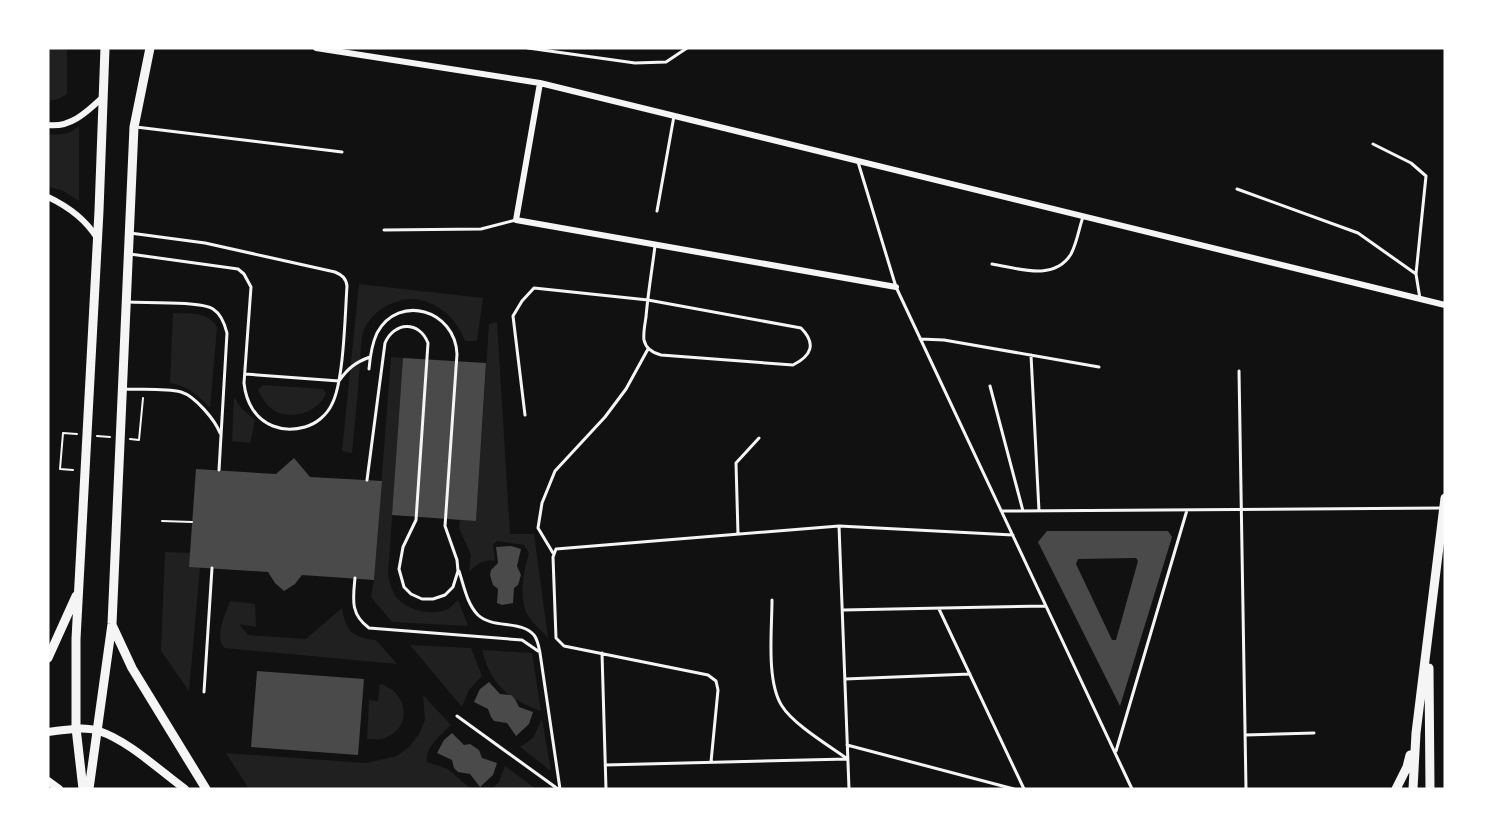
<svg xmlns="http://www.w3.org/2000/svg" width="1493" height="837" font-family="'IBM Plex Sans',sans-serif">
	<rect width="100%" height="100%" fill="#111"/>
	<path fill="#202020" d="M 48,48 L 67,48 L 67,94 L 58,99 L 48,101 Z
		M 79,126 L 79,201 L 62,190 L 48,187 L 48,134 C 62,135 68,135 79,126 Z
		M 359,284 L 483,298 L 477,341 L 465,341 C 457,320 442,305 420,300 C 399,295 372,310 364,330 C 360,339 361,353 360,362 C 358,392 355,423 352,453 L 342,451 Z
		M 173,313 C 189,314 210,311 217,328 L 210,408 C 198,395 188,386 170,383 Z
		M 497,322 L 510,534 L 534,534 L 548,638 C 541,630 531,622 526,612 C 519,595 524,570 529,553 L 524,545 L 497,541 L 493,545 L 495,561 C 483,559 477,564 469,572 L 471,555 L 459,528 L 460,520 L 476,520 L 489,324 Z
		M 391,357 L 403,358 L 388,575 C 390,583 392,594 399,600 C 410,611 434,616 448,609 C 451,608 455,602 458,600 L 468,626 L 392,622 L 371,597 L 374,580 Z
		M 263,385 L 323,389 L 326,393 C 320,411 294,420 277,412 C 268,408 262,398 258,390 Z
		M 234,397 L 242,409 L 255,420 L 250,443 L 232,441 Z
		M 165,552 L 190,553 L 200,568 L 189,691 L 161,651 Z
		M 230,601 L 255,604 L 256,627 L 239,624 L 248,635 L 306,639 L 342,608 C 346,631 352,638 376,640 L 397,664 L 225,648 C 213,638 226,613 230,601 Z
		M 410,645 L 471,648 L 482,676 L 469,690 L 462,707 Z
		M 482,650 L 532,653 L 541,711 C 508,699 491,685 482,650 Z
		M 380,684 C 410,692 413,732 381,739 C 377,740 371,739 367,739 L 369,700 L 378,701 Z
		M 423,695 L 451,725 C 441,735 425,747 427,762 L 448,769 L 471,789 L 249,789 L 226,753 L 366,763 L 397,756 L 409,747 L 419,734 L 425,720 Z
		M 542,719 L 551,771 L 520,747 L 533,738 Z
		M 505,766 L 536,789 L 492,789 L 499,782 Z"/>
	<path fill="#4a4a4a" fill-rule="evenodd" d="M 403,358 L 486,363 L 476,521 L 392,515 Z
		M 294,458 L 310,477 L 382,481 L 374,580 L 302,575 L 295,584 L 284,591 L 275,583 L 268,572 L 189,567 L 196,469 L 276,474 Z
		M 1047,531 L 1168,531 L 1172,537 L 1120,706 L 1038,542 ZM 1136,558 L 1138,561 L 1116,640 L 1112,640 L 1076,564 L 1078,559 Z
		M 511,546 L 521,549 L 517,566 L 521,575 L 518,585 L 514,588 L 513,603 L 502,605 L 497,603 L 498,589 L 493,585 L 490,575 L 491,570 L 498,563 L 496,547 Z
		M 257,671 L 364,679 L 358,755 L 251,747 Z
		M 489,682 L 500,694 L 511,695 L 515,699 L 519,707 L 533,712 L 529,724 L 516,736 L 507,723 L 494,721 L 491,717 L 488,709 L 474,702 L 480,689 Z
		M 452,733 L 464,745 L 470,744 L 479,750 L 482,758 L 497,763 L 493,775 L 480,787 L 470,774 L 458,772 L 454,768 L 452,760 L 437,753 L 444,740 Z"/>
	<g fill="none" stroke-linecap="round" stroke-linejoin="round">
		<path stroke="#f5f5f5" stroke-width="2" d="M 97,436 L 110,437
			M 130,439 L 139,440 L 143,398
			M 73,470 L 60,469 L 63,433 L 77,434
			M 162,521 L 192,522"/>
		<path stroke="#f5f5f5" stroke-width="3" d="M 528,48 L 635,63 L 666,62 L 687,48
			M 136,127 L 342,152
			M 1373,144 L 1411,163 L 1426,176 L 1416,274
			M 858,162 L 896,287 L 1132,789
			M 1237,189 L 1358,233 L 1416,274 L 1420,299
			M 657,211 L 674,116
			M 384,230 L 481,229 L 516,220
			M 130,254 L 238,269 L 244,274 L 251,287 L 244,383 C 246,402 255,419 273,426 C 283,430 294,430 305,427 C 316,424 327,415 332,404 C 344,381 345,314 347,286 C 346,278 342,275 335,272 L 205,243 L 130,233
			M 992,264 C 1017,268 1054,282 1071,254 C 1077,243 1079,228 1083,217
			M 128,302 C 145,303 201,301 213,309 C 221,314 225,325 227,333 L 219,470
			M 920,339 L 944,340 L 1099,367
			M 1031,355 L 1039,511
			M 1239,371 L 1246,789
			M 245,374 L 339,381 C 348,368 356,362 370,357
			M 990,386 L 1023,511
			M 125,389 C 142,390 165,388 181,392 C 195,396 215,420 220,433
			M 525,415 L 513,316 L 522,301 L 534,288 L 648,300 L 801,328 C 817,344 811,356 793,365 L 661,355 C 653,353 646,349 644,340 C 643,333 645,324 646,317 C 648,293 652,270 655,246
			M 367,480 L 385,343 C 394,322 419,320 428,343 L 416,520 L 403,547 L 399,569 L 404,587 L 411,594 L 422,599 L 433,599 L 445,595 L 453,587 L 458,571 L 457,560 L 445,526 L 457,354 C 455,310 399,293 377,333 C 372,344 370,357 369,369
			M 1001,511 L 1443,508
			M 839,526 L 849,789
			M 738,534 L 736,463 L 759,438
			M 553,553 L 538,528 L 542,503 L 555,471 L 605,417 L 626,389 L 648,349
			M 459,571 C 464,586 467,604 478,615 C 493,629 521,620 534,635 C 538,640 539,648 540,653 L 560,789
			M 355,578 C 353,599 350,614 369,628 L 522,640 L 538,651
			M 772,600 C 772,630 766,681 782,706 C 793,724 828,745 846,758
			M 939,609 L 1024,789
			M 843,610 L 1046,606
			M 602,653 L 606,789
			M 845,679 L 970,674
			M 204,692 L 212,568
			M 457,716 L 558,789
			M 1245,735 L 1314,733
			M 847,745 L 1014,789
			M 1116,751 L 1187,510
			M 711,762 L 718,690 L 716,681 L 708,675 L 564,646 L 556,638 L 553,557 L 556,549 L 839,526 L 1013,535
			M 605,765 L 848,759"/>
		<path stroke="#f5f5f5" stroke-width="6" d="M 316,48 L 540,83 L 1445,305
			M 540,83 L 516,220 L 896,287
			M 48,125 C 71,128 88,111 103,97
			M 48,197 C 67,206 86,220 97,238"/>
		<path stroke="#f5f5f5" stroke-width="8" d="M 48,732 C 65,730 83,726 99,731 C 129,741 160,771 185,789
			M 48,781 L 59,789"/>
		<path stroke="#f5f5f5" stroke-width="9" d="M 112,625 L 132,668 L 206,789
			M 48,658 L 76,596
			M 1429,668 L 1430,789
			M 83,789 L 76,728 L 76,639 L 99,211 L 105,48
			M 89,789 L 112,624 L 134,127 L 150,48
			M 1396,789 L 1407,767 L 1410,755
			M 1413,789 L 1416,733 L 1445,498"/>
	</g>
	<rect width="1493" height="837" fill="none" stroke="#ffffff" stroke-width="99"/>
</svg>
